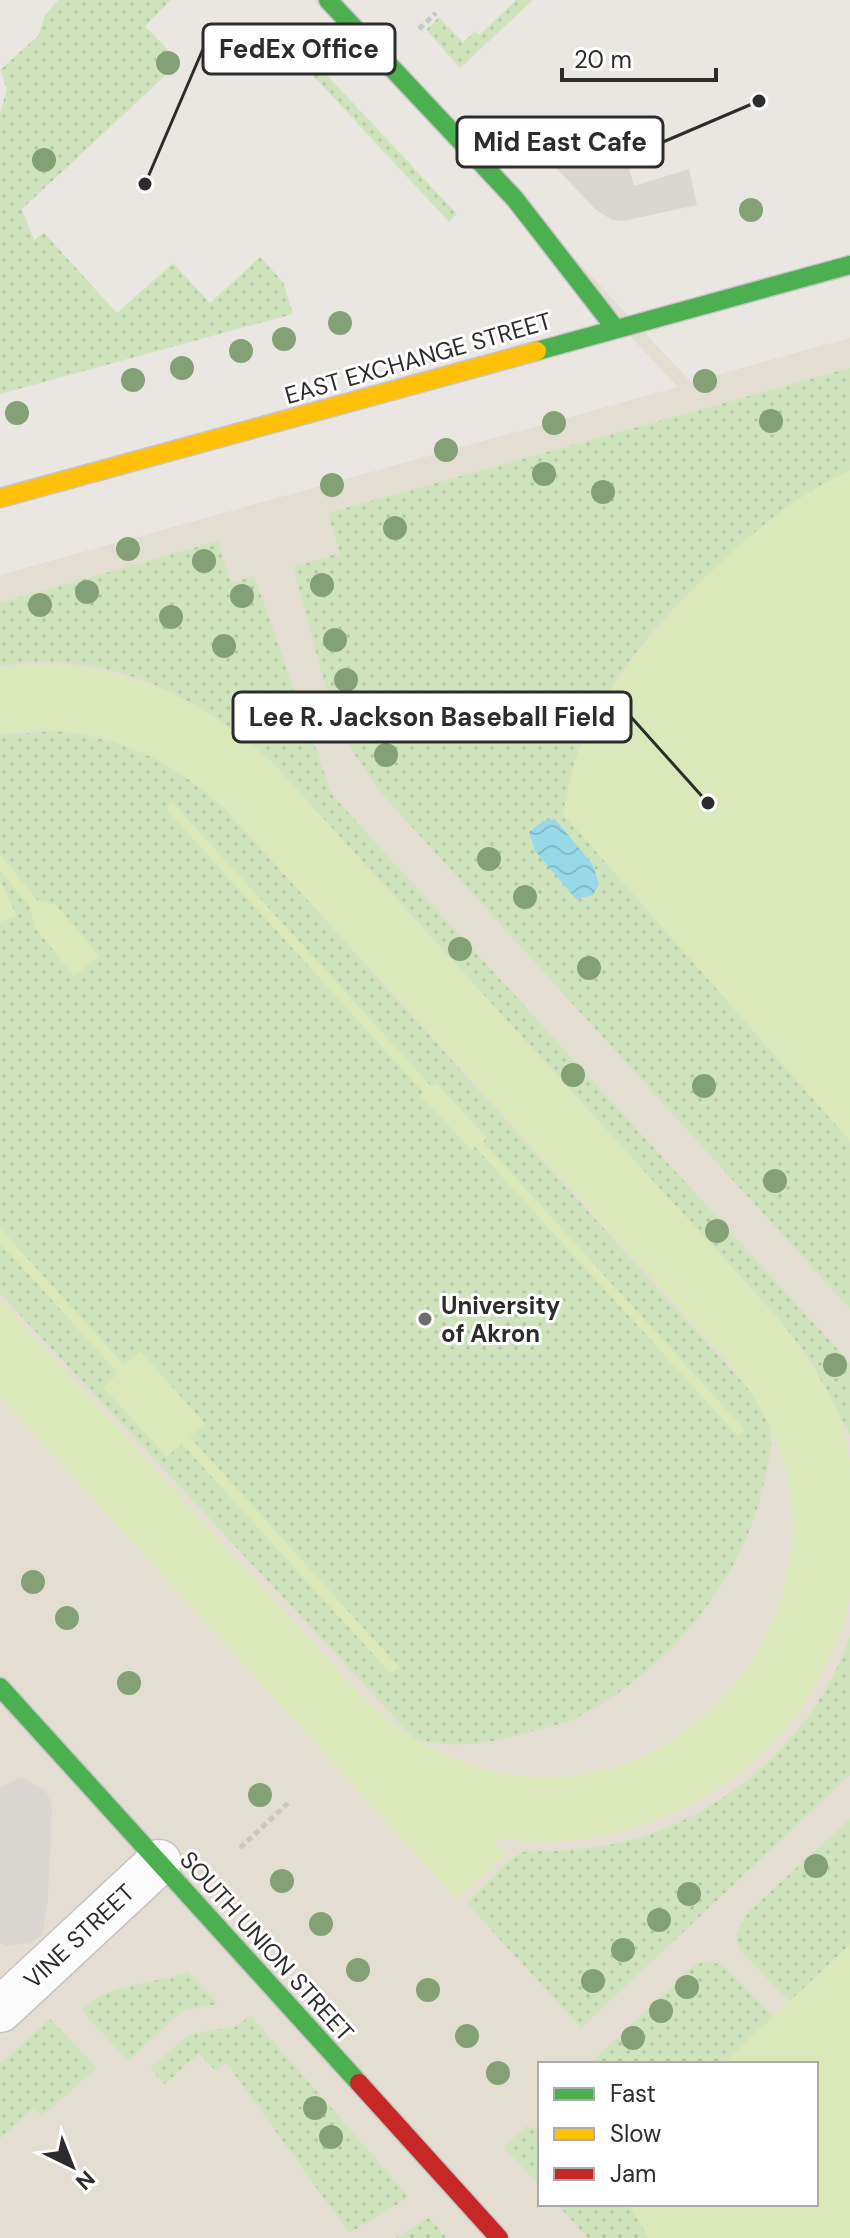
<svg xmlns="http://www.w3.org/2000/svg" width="850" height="2238" font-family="'DM Sans',sans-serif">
	<defs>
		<pattern id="green-dots" width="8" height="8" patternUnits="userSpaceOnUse" patternTransform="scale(2)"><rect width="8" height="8" fill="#cfe4bc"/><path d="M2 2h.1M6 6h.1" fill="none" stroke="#b2c4a2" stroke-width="1.8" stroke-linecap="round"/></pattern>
		<pattern id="water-waves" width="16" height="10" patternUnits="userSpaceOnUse" patternTransform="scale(2)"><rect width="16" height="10" fill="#98d9e9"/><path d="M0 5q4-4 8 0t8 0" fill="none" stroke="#83bac8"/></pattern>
	</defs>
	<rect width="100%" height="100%" fill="#eae6e2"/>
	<path fill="#e4ddd1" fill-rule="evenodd" d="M 313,0 L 331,0 L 691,382 L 850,338 L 850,2238 L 0,2238 L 0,575 L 678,387 ZM 540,2064 L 816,2064 L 816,2204 L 540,2204 Z"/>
	<path fill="url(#green-dots)" d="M 58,0 L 171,0 L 145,26 L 180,62 L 22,209 L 34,240 L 44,233 L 117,313 L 173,263 L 210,303 L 260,257 L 283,282 L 293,314 L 0,394 L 0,113 L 7,89 L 0,70 L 38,36 L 45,15 Z
		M 516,0 L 533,0 L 460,68 L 426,30 L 439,17 L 463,42 L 475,31 L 479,35 Z
		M 294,40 L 457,214 L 449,222 L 292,53 L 268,74 L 262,74 L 264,67 Z
		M 850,368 L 850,471 C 829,479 811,493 793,506 C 710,565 627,643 584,737 C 573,760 568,788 563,814 L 850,1141 L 850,1309 L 383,795 L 355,755 L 333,714 L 293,567 L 340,553 L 328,513 Z
		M 218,541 L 231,583 L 254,576 L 332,795 L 850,1363 L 850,1434 L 807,1355 L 778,1318 L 275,765 C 203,696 103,647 0,666 L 0,603 Z
		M 55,731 C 124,738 175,763 226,810 L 752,1393 C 758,1403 766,1414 769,1425 C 775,1443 766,1473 762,1491 C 739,1586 662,1676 574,1719 C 558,1726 538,1729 521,1734 C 484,1745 452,1749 414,1738 L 0,1293 L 0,735 Z
		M 850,1636 L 850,1775 L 581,2028 L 467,1903 C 480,1891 506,1860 521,1853 C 528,1850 543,1852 551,1851 C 575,1850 600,1847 624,1842 C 726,1817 817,1735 850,1636 Z
		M 850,1819 L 850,2065 L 739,1949 L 736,1936 L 746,1914 Z
		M 706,1961 L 723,1965 L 773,2017 L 723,2064 L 589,2064 L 694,1966 Z
		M 188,1972 L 218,2004 L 182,2011 L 128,2061 L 81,2010 C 112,1981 150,1986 188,1972 Z
		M 251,2016 L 409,2197 L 349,2233 L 226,2062 L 216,2071 L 199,2053 L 165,2084 L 150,2068 L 189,2034 L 235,2027 Z
		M 50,2019 L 97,2068 L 42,2116 L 33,2108 L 0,2139 L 0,2064 Z
		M 526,2126 L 540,2131 L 540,2186 L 504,2147 Z
		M 557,2204 L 628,2204 L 649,2238 L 588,2238 Z
		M 429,2218 L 447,2238 L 395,2238 Z"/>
	<path fill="#dae8ba" d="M 850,471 L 850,1141 L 563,814 C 568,789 573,761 584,738 C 622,650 761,506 850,471 Z
		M 58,664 C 150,676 207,702 275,766 L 778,1318 C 809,1359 846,1409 850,1462 C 850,1486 850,1511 850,1535 C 850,1555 850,1576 850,1596 C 848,1621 834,1647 824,1669 C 779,1764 683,1825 581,1840 C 551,1845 521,1841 491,1838 L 506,1855 L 457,1899 L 0,1396 L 0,1299 L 362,1697 C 400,1733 440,1758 491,1771 C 669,1815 833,1635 784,1463 C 773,1425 752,1393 729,1362 L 227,811 C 164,751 87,719 0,734 L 0,668 Z
		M 173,803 L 431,1086 L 437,1084 L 487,1138 L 483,1142 L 745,1430 L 738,1436 L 475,1147 L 471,1150 L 420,1095 L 423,1092 L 166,809 Z
		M 0,854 L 37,900 L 56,905 L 99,956 L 74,976 L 35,928 L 29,906 L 0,870 Z
		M 0,880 L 17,916 L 0,922 Z
		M 0,1228 L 124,1365 L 140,1351 L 205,1423 L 190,1437 L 399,1667 L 391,1674 L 182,1444 L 167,1457 L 103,1387 L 118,1373 L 0,1243 Z
		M 850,1944 L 850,2238 L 649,2238 L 628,2204 L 816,2204 L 816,2064 L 723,2064 Z"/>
	<path fill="#dad6d2" d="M 615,119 L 634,186 L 689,169 L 697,205 L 623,221 L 612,220 L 595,209 L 544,155 Z
		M 21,1777 L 45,1790 L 52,1804 L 48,1900 L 42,1935 L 30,1943 L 6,1946 L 0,1943 L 0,1787 Z"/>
	<path fill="url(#water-waves)" d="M 555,819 L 593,865 L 599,884 L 593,895 L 576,899 L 535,851 L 529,832 L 543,821 Z"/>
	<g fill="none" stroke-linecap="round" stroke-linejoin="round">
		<g stroke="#c6c4c5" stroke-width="47">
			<path id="street" d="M 0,2010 L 159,1862"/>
		</g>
		<g stroke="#c6c4c5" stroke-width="21">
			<path id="fast" d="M 328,0 L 515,199 L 615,328
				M 537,351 L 850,265
				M 0,1687 L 359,2083"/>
		</g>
		<g stroke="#c6c4c5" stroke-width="21">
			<path id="slow" d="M 0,498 L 537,351"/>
		</g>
		<g stroke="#c6c4c5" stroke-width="21">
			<path id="jam" d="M 359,2083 L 499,2238"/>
		</g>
		<path stroke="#c7c7c6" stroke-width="5" stroke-dasharray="6 4" stroke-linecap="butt" d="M 419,29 L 436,13
			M 240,1848 L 288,1803"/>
		<use href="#street" stroke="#fcfbfb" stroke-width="44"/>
		<use href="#fast" stroke="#4caf50" stroke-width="18"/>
		<use href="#slow" stroke="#ffc107" stroke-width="18"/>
		<use href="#jam" stroke="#c62828" stroke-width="18"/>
	</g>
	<g fill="#84a176">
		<circle cx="168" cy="63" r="12"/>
		<circle cx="44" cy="160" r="12"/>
		<circle cx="751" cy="210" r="12"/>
		<circle cx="340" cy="323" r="12"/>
		<circle cx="284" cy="339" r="12"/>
		<circle cx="241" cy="351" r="12"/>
		<circle cx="182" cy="368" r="12"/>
		<circle cx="133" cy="380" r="12"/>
		<circle cx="705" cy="381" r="12"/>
		<circle cx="17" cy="413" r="12"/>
		<circle cx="771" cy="421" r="12"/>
		<circle cx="554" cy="423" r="12"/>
		<circle cx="446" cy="450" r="12"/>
		<circle cx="544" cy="474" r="12"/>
		<circle cx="332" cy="485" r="12"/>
		<circle cx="603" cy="492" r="12"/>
		<circle cx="395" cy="528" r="12"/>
		<circle cx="128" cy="549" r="12"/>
		<circle cx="204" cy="561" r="12"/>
		<circle cx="322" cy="585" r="12"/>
		<circle cx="87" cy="592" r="12"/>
		<circle cx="242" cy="596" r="12"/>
		<circle cx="40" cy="605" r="12"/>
		<circle cx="171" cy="617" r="12"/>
		<circle cx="335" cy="640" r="12"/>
		<circle cx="224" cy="646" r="12"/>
		<circle cx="346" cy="680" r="12"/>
		<circle cx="386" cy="755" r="12"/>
		<circle cx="489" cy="859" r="12"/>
		<circle cx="525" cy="897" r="12"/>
		<circle cx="460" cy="949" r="12"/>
		<circle cx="589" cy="968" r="12"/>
		<circle cx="573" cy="1075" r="12"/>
		<circle cx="704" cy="1086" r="12"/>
		<circle cx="775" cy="1181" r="12"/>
		<circle cx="717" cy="1231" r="12"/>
		<circle cx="835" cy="1365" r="12"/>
		<circle cx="33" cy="1582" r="12"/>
		<circle cx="67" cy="1618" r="12"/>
		<circle cx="129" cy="1683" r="12"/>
		<circle cx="260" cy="1795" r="12"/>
		<circle cx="816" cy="1866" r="12"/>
		<circle cx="282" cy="1881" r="12"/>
		<circle cx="689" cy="1894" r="12"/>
		<circle cx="659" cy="1920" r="12"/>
		<circle cx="321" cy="1924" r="12"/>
		<circle cx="623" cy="1950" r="12"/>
		<circle cx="358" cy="1970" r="12"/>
		<circle cx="593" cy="1981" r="12"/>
		<circle cx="687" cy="1987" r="12"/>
		<circle cx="428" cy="1990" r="12"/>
		<circle cx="661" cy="2011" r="12"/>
		<circle cx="467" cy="2036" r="12"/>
		<circle cx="633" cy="2038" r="12"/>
		<circle cx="498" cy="2073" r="12"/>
		<circle cx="315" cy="2108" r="12"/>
		<circle cx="331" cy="2137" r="12"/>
	</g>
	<circle fill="#6e6d6c" stroke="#fff" stroke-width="3" cx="425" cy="1319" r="8"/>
	<g text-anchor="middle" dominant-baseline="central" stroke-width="6" stroke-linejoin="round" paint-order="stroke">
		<g font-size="24" fill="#2c2c2c" stroke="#fff">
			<text transform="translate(418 358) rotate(-16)">EAST EXCHANGE STREET</text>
			<text transform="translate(79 1936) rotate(-43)">VINE STREET</text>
			<text transform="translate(267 1946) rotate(48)">SOUTH UNION STREET</text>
		</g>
		<g font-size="24" font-weight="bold" fill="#2c2c2c" stroke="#fff" text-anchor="start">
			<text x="441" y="1305">University<tspan x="441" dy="28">of Akron</tspan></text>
		</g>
	</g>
	<path fill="none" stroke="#2c2c2c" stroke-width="3" d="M145 184L203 49M759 101L663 142M708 803L631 717"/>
	<g fill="#2c2c2c" stroke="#fff" stroke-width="3">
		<circle cx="145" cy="184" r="8"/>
		<circle cx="759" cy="101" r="8"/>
		<circle cx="708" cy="803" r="8"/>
	</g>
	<g fill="#fff" stroke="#2c2c2c" stroke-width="3">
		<rect x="203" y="24" width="192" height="50" rx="8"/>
		<rect x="457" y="117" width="206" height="50" rx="8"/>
		<rect x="233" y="692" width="398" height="50" rx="8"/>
	</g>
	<g font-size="26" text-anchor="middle" font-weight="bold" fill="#2c2c2c">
		<text x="299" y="58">FedEx Office</text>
		<text x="560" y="151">Mid East Cafe</text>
		<text x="432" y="726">Lee R. Jackson Baseball Field</text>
	</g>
	<rect x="538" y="2062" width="280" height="144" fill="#ffffff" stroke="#ababab" stroke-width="2"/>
	<rect x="554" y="2088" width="40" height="12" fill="#4caf50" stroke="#ababab" stroke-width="2"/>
	<text x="610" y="2102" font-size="24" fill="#2c2c2c">Fast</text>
	<rect x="554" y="2128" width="40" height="12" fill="#ffc107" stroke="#ababab" stroke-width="2"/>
	<text x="610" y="2142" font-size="24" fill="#2c2c2c">Slow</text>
	<rect x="554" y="2168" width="40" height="12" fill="#c62828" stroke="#ababab" stroke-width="2"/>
	<text x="610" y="2182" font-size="24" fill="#2c2c2c">Jam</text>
	<g transform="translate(72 2166) rotate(137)" stroke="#ffffff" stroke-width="6" paint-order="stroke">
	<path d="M0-6L14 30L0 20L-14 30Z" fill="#2c2c2c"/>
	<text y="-12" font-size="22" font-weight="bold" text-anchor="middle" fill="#2c2c2c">N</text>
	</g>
	<path d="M562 68v12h154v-12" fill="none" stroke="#2c2c2c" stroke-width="4"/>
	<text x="574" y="68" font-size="24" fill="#2c2c2c" stroke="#ffffff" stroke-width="6" paint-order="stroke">20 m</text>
</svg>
